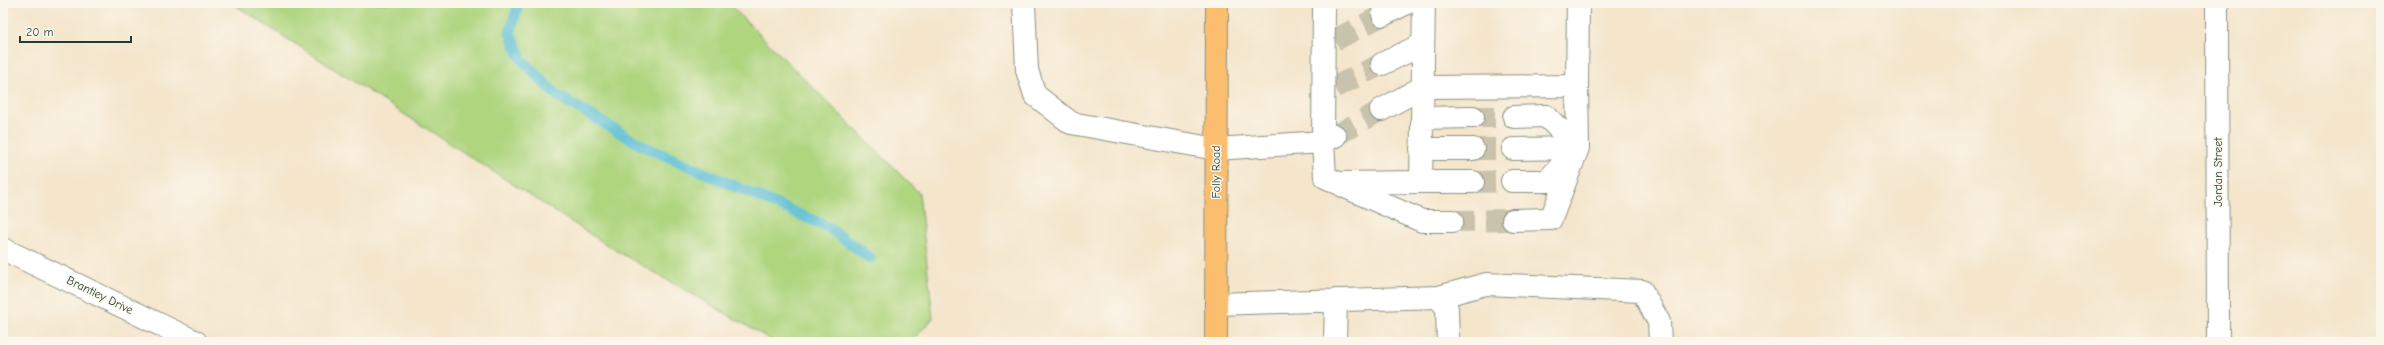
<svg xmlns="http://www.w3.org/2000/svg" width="2384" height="345" font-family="'Comic Neue',sans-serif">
	<rect width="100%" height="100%" fill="#fbf7ec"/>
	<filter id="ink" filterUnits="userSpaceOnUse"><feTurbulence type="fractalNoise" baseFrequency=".025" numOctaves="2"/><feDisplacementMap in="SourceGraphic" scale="8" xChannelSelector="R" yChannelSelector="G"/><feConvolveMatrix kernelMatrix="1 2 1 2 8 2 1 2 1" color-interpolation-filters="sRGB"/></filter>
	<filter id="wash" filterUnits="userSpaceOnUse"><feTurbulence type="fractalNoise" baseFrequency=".012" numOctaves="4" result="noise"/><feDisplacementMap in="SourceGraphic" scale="16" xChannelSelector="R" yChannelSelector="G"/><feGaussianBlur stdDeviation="0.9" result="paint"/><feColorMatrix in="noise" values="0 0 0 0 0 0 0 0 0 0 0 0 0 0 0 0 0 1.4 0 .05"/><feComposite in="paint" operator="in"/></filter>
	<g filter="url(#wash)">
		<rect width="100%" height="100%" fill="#f4e5cb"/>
		<path fill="#afd57f" stroke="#67895a" d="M 232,3 L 728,3 L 919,193 L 933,318 L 911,342 L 775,342 L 610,247 Z"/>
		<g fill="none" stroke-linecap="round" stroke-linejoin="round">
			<path stroke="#56bdd3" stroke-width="11" d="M 519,3 L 510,33 L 521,59 L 555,94 L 641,145 L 828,227 L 870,258"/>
		</g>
	</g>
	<g filter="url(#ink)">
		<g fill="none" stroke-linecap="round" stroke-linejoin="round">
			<path stroke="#c9c3ad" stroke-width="22" stroke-dasharray="22 11" stroke-linecap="butt" d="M 1335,40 L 1383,15
				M 1335,87 L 1382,64
				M 1473,117 L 1514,117
				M 1335,136 L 1381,110
				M 1473,149 L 1513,149
				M 1473,182 L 1512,181
				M 1452,221 L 1513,220"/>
			<g stroke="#8a9180" stroke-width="24">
				<path id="minor" d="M 1024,3 L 1027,70 L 1035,95 L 1071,123 L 1216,149 L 1323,142 L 1324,3
					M 2217,3 L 2218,342
					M 1383,15 L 1407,3
					M 1382,64 L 1423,44
					M 1381,110 L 1423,87 L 1577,86 L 1578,3
					M 1514,117 L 1546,116 L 1578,148
					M 1422,118 L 1473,117
					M 1335,136 L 1323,142 L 1325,177 L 1338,183 L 1421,182 L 1424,3
					M 1421,149 L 1473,149
					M 1513,149 L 1578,148 L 1577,86
					M 1512,181 L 1547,181 L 1570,156
					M 1421,182 L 1473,182
					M 1343,186 L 1422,221 L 1452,221
					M 1513,220 L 1551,219 L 1578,148
					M 3,249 L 196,342
					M 1438,297 L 1486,284 L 1642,291 L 1659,322 L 1660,342
					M 1216,304 L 1438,297 L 1447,308 L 1448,342
					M 1335,342 L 1336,300"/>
			</g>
			<g stroke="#8a9180" stroke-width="24">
				<path id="major" d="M 1216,342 L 1217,3"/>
			</g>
			<use href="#minor" stroke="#fff" stroke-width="22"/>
			<use href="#major" stroke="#fbbe6e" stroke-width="22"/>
		</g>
	</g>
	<g text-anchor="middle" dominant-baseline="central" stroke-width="3" stroke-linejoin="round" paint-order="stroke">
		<g font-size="12" fill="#1f3d34" stroke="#fbf7ec">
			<text transform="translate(1216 172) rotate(-90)">Folly Road</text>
			<text transform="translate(2218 172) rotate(-90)">Jordan Street</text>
			<text transform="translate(100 295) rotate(26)">Brantley Drive</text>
		</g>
	</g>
	<rect width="2384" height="345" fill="none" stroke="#fbf7ec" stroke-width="16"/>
	<path d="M20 36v6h111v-6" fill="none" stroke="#1f3d34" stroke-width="2"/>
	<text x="26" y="36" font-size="12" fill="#1f3d34" stroke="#fbf7ec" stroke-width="3" paint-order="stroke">20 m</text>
</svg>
